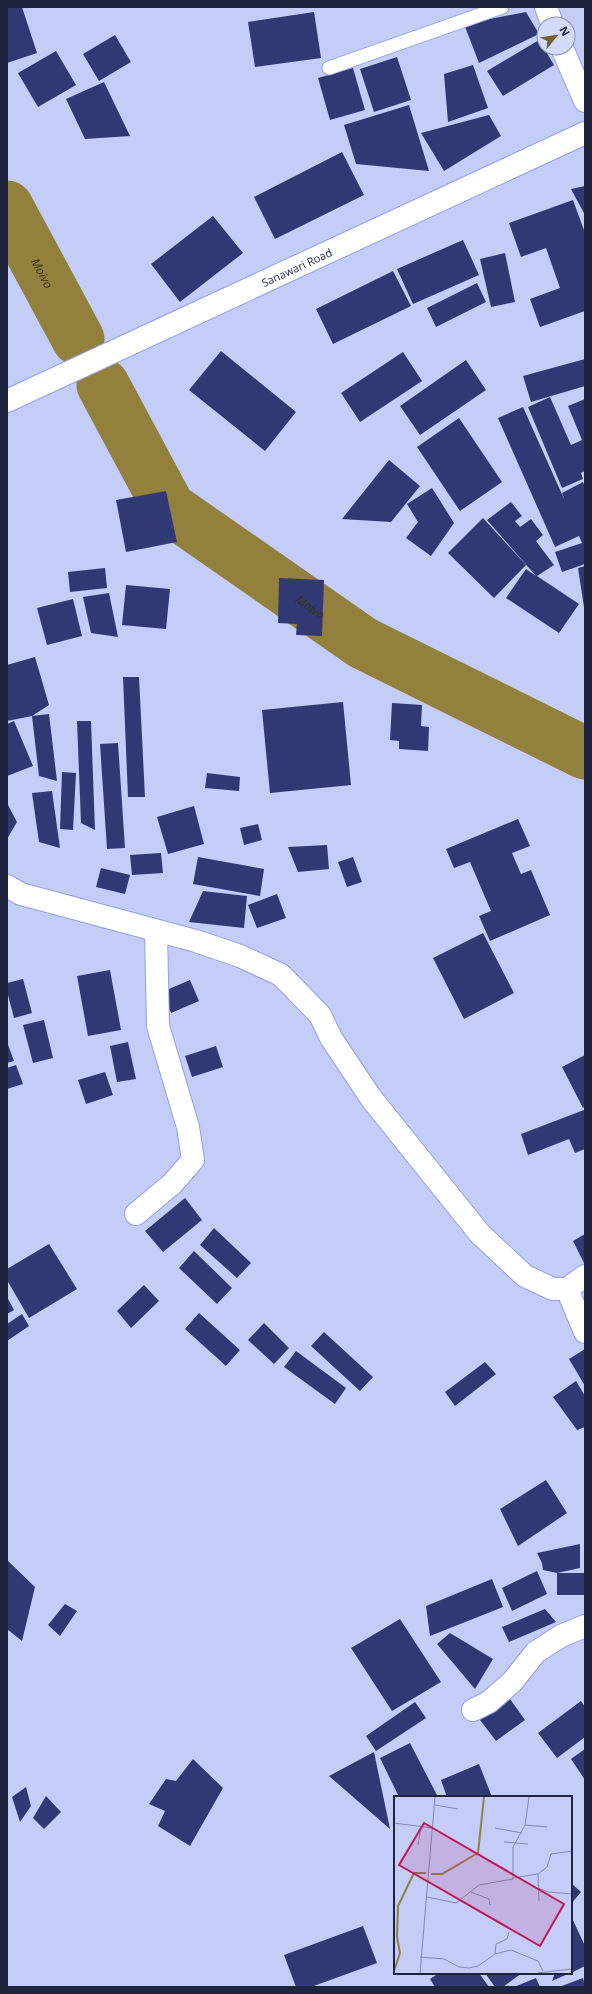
<svg xmlns="http://www.w3.org/2000/svg" width="592" height="1994" font-family="'Open Sans',sans-serif">
	<rect width="100%" height="100%" fill="#c3cdf8"/>
	<g fill="none" stroke-linecap="round" stroke-linejoin="round">
		<g stroke="#92803c" stroke-width="53">
			<path id="s1" d="M 7,207 L 78,339"/>
			<path id="s2" d="M 103,385 L 169,508 L 363,643 L 585,753"/>
		</g>
	</g>
	<path fill="#313974" d="M 7,7 L 22,7 L 37,53 L 7,63 Z
		M 314,12 L 321,58 L 255,67 L 248,22 Z
		M 526,12 L 539,34 L 479,63 L 464,24 Z
		M 115,35 L 131,62 L 99,81 L 83,54 Z
		M 539,40 L 554,65 L 503,96 L 487,71 Z
		M 56,51 L 76,85 L 38,107 L 18,73 Z
		M 397,57 L 411,100 L 374,112 L 360,69 Z
		M 473,65 L 488,108 L 448,122 L 444,74 Z
		M 353,68 L 365,110 L 330,120 L 318,78 Z
		M 104,82 L 130,136 L 85,139 L 66,99 Z
		M 409,105 L 429,171 L 356,164 L 344,125 Z
		M 489,115 L 501,136 L 444,171 L 421,133 Z
		M 342,152 L 364,195 L 275,239 L 254,197 Z
		M 585,186 L 585,215 L 571,189 Z
		M 573,200 L 585,233 L 585,311 L 540,327 L 530,299 L 560,288 L 546,248 L 521,257 L 509,223 Z
		M 213,216 L 243,253 L 180,302 L 151,264 Z
		M 463,240 L 479,275 L 413,304 L 397,269 Z
		M 505,253 L 515,302 L 491,307 L 480,259 Z
		M 393,271 L 411,306 L 333,344 L 316,309 Z
		M 477,283 L 486,302 L 436,327 L 427,308 Z
		M 221,351 L 296,412 L 265,451 L 189,390 Z
		M 403,352 L 422,381 L 360,422 L 341,393 Z
		M 585,359 L 585,386 L 531,402 L 523,376 Z
		M 466,360 L 486,390 L 420,435 L 400,406 Z
		M 550,397 L 571,445 L 582,440 L 568,406 L 585,399 L 585,471 L 581,473 L 583,479 L 562,488 L 528,407 Z
		M 523,407 L 565,501 L 562,493 L 583,482 L 585,487 L 585,564 L 562,572 L 555,552 L 582,543 L 579,536 L 555,547 L 498,418 Z
		M 459,418 L 502,482 L 460,511 L 417,447 Z
		M 389,460 L 420,486 L 391,522 L 342,519 Z
		M 432,488 L 454,523 L 431,556 L 406,538 L 418,522 L 407,504 Z
		M 166,491 L 177,542 L 126,552 L 116,500 Z
		M 511,502 L 522,516 L 515,521 L 520,527 L 531,519 L 543,535 L 536,541 L 554,565 L 537,576 L 579,604 L 559,633 L 506,598 L 526,569 L 536,576 L 487,520 Z
		M 483,518 L 526,565 L 494,598 L 448,553 Z
		M 585,566 L 585,607 L 584,607 L 578,568 Z
		M 105,568 L 107,588 L 70,592 L 68,572 Z
		M 279,578 L 324,580 L 322,636 L 296,635 L 297,624 L 278,623 Z
		M 126,585 L 170,589 L 166,629 L 122,625 Z
		M 109,593 L 118,637 L 91,633 L 83,597 Z
		M 73,599 L 82,636 L 47,645 L 37,608 Z
		M 35,657 L 49,705 L 32,716 L 7,721 L 7,665 Z
		M 123,677 L 139,677 L 145,797 L 128,797 Z
		M 343,702 L 351,785 L 270,793 L 262,710 Z
		M 392,703 L 422,705 L 421,726 L 429,727 L 428,751 L 399,749 L 399,741 L 390,740 Z
		M 49,714 L 57,781 L 39,776 L 32,716 Z
		M 14,721 L 33,766 L 7,776 L 7,724 Z
		M 77,721 L 91,721 L 95,830 L 81,823 Z
		M 118,743 L 125,848 L 107,849 L 100,744 Z
		M 62,772 L 76,773 L 73,830 L 60,829 Z
		M 207,773 L 240,777 L 239,791 L 205,788 Z
		M 52,791 L 60,848 L 39,842 L 32,793 Z
		M 7,803 L 17,822 L 7,839 Z
		M 194,806 L 204,844 L 168,854 L 157,817 Z
		M 518,819 L 530,846 L 512,853 L 521,874 L 531,870 L 550,915 L 490,941 L 479,916 L 491,911 L 470,862 L 454,868 L 446,849 Z
		M 258,824 L 262,840 L 244,845 L 240,828 Z
		M 327,845 L 329,869 L 298,872 L 288,847 Z
		M 161,853 L 163,873 L 132,875 L 130,855 Z
		M 198,857 L 264,869 L 260,896 L 193,884 Z
		M 353,857 L 362,882 L 347,887 L 338,862 Z
		M 101,868 L 130,875 L 125,894 L 96,887 Z
		M 203,891 L 247,896 L 244,928 L 189,922 Z
		M 277,894 L 286,918 L 257,928 L 248,905 Z
		M 483,933 L 514,993 L 464,1019 L 433,958 Z
		M 110,970 L 121,1030 L 88,1036 L 77,976 Z
		M 23,979 L 32,1013 L 14,1018 L 7,991 L 7,983 Z
		M 190,980 L 199,1001 L 171,1013 L 162,992 Z
		M 44,1020 L 53,1058 L 33,1063 L 23,1025 Z
		M 7,1042 L 14,1061 L 7,1063 Z
		M 128,1042 L 136,1079 L 117,1082 L 110,1046 Z
		M 216,1046 L 223,1067 L 192,1077 L 185,1056 Z
		M 585,1055 L 585,1106 L 583,1108 L 562,1067 Z
		M 16,1065 L 23,1084 L 7,1089 L 7,1068 Z
		M 105,1072 L 113,1095 L 86,1104 L 78,1080 Z
		M 584,1110 L 585,1149 L 575,1153 L 569,1139 L 528,1155 L 521,1134 Z
		M 185,1198 L 202,1220 L 163,1252 L 145,1231 Z
		M 214,1228 L 251,1263 L 237,1278 L 200,1245 Z
		M 585,1234 L 585,1262 L 584,1263 L 573,1241 Z
		M 49,1244 L 77,1289 L 29,1318 L 7,1280 L 7,1269 Z
		M 194,1251 L 232,1288 L 217,1304 L 179,1268 Z
		M 144,1285 L 159,1301 L 131,1328 L 117,1311 Z
		M 7,1297 L 14,1310 L 7,1314 Z
		M 199,1313 L 240,1350 L 226,1366 L 185,1329 Z
		M 22,1314 L 29,1326 L 7,1341 L 7,1324 Z
		M 264,1323 L 289,1348 L 274,1364 L 248,1340 Z
		M 324,1332 L 373,1377 L 360,1391 L 311,1346 Z
		M 585,1349 L 585,1386 L 569,1359 Z
		M 296,1351 L 346,1388 L 335,1404 L 284,1367 Z
		M 485,1362 L 496,1374 L 455,1406 L 445,1392 Z
		M 576,1381 L 585,1396 L 585,1427 L 577,1430 L 553,1397 Z
		M 546,1480 L 567,1513 L 518,1546 L 500,1509 Z
		M 580,1544 L 580,1568 L 557,1573 L 543,1570 L 542,1563 L 537,1553 Z
		M 8,1561 L 35,1587 L 22,1641 L 7,1629 Z
		M 537,1571 L 547,1594 L 512,1611 L 502,1588 Z
		M 557,1573 L 585,1573 L 585,1595 L 557,1595 Z
		M 492,1579 L 503,1607 L 430,1636 L 426,1606 Z
		M 65,1604 L 77,1611 L 60,1636 L 48,1625 Z
		M 545,1609 L 556,1622 L 509,1642 L 502,1627 Z
		M 400,1619 L 441,1682 L 392,1711 L 351,1648 Z
		M 450,1633 L 493,1659 L 475,1689 L 437,1644 Z
		M 510,1699 L 525,1720 L 496,1741 L 480,1720 Z
		M 581,1701 L 585,1707 L 585,1737 L 557,1758 L 538,1733 Z
		M 415,1702 L 426,1718 L 376,1751 L 366,1736 Z
		M 410,1743 L 438,1797 L 399,1797 L 380,1758 Z
		M 585,1749 L 585,1780 L 571,1759 Z
		M 374,1752 L 390,1829 L 329,1776 Z
		M 193,1759 L 223,1788 L 190,1846 L 158,1826 L 165,1811 L 149,1804 L 166,1779 L 176,1781 Z
		M 479,1764 L 492,1797 L 447,1797 L 441,1780 Z
		M 26,1787 L 31,1806 L 20,1822 L 12,1797 Z
		M 46,1796 L 61,1812 L 44,1829 L 33,1818 Z
		M 571,1883 L 581,1892 L 571,1904 Z
		M 572,1918 L 585,1946 L 585,1966 L 571,1973 Z
		M 363,1926 L 377,1963 L 311,1987 L 296,1987 L 284,1955 Z
		M 439,1973 L 479,1973 L 489,1987 L 435,1987 L 430,1979 Z
		M 485,1973 L 522,1973 L 503,1987 L 495,1987 Z
		M 555,1973 L 570,1973 L 552,1981 Z
		M 536,1978 L 540,1987 L 514,1987 Z
		M 583,1978 L 585,1987 L 559,1987 Z"/>
	<g fill="none" stroke-linecap="round" stroke-linejoin="round">
		<g stroke="#929fe4" stroke-width="15">
			<path id="lane" d="M 329,68 L 502,7"/>
		</g>
		<g stroke="#929fe4" stroke-width="24">
			<path id="street" d="M 546,7 L 552,24
				M 562,48 L 585,101
				M 7,886 L 21,894 L 196,941 L 240,956 L 281,975 L 320,1015 L 331,1038 L 371,1098 L 480,1234 L 525,1276 L 553,1289 L 567,1289 L 585,1276
				M 136,1214 L 172,1184 L 193,1160 L 188,1127 L 158,1026 L 156,931
				M 567,1289 L 585,1332
				M 473,1710 L 489,1702 L 512,1682 L 536,1652 L 561,1636 L 585,1626"/>
		</g>
		<g stroke="#929fe4" stroke-width="24">
			<g id="secondary">
				<path id="s3" d="M 7,401 L 585,133"/>
			</g>
		</g>
		<use href="#lane" stroke="#fff" stroke-width="13"/>
		<use href="#street" stroke="#fff" stroke-width="22"/>
		<use href="#secondary" stroke="#fff" stroke-width="22"/>
	</g>
	<g text-anchor="middle" dominant-baseline="central" stroke-width="4" stroke-linejoin="round" paint-order="stroke">
		<g font-size="11" fill="#1e233e" stroke="#d4dbf8">
			<text stroke="none"><textPath href="#s3" startOffset="319">Sanawari Road</textPath></text>
		</g>
		<g font-size="12" font-style="italic" fill="#372f10" stroke="#d4dbf8">
			<text stroke="none"><textPath href="#s1" startOffset="75">Moivo</textPath></text>
			<text stroke="none"><textPath href="#s2" startOffset="312">Moivo</textPath></text>
		</g>
	</g>
	<g transform="translate(394 1796)">
		<rect width="178" height="178" fill="#c3cdf8"/>
		<path fill="none" stroke="#92803c" stroke-width="2" d="M 37,78 L 48,78 L 84,57 L 90,1M 0,175 L 6,157 L 3,141 L 4,110 L 20,77 L 32,77"/>
		<path fill="none" stroke="#8189ae" stroke-width="1" d="M 41,9 L 64,13M 0,27 L 39,32M 131,29 L 153,31M 101,32 L 128,37M 110,46 L 134,48M 24,49 L 27,31M 144,78 L 145,105M 119,82 L 144,78 L 153,71 L 157,58 L 178,55M 144,92 L 154,96 L 178,98M 77,96 L 95,103 L 96,109M 33,101 L 62,107 L 85,89 L 119,83 L 119,51 L 131,29 L 135,1M 101,158 L 102,148 L 113,143 L 115,136M 26,161 L 50,163 L 65,171 L 75,172 L 84,170 L 101,158 L 117,154 L 144,165 L 149,175M 26,177 L 41,1M 143,177 L 178,173"/>
		<path fill="#c2185b" fill-opacity="0.15" stroke="#c2185b" stroke-width="2" d="M 30,27 L 170,108 L 146,150 L 5,69 Z"/>
		<rect width="178" height="178" fill="none" stroke="#1e233e" stroke-width="2"/>
	</g>
	<rect width="592" height="1994" fill="none" stroke="#1e233e" stroke-width="16"/>
	<g transform="translate(556 36) rotate(60)"><circle r="19" fill="#d4dbf8" stroke="#8b91ae"/>
	<path d="M0-3L7 15L0 10L-7 15Z" fill="#706330"/>
	<text y="-6" font-size="11" font-weight="bold" text-anchor="middle" fill="#1e233e">N</text>
	</g>
</svg>
